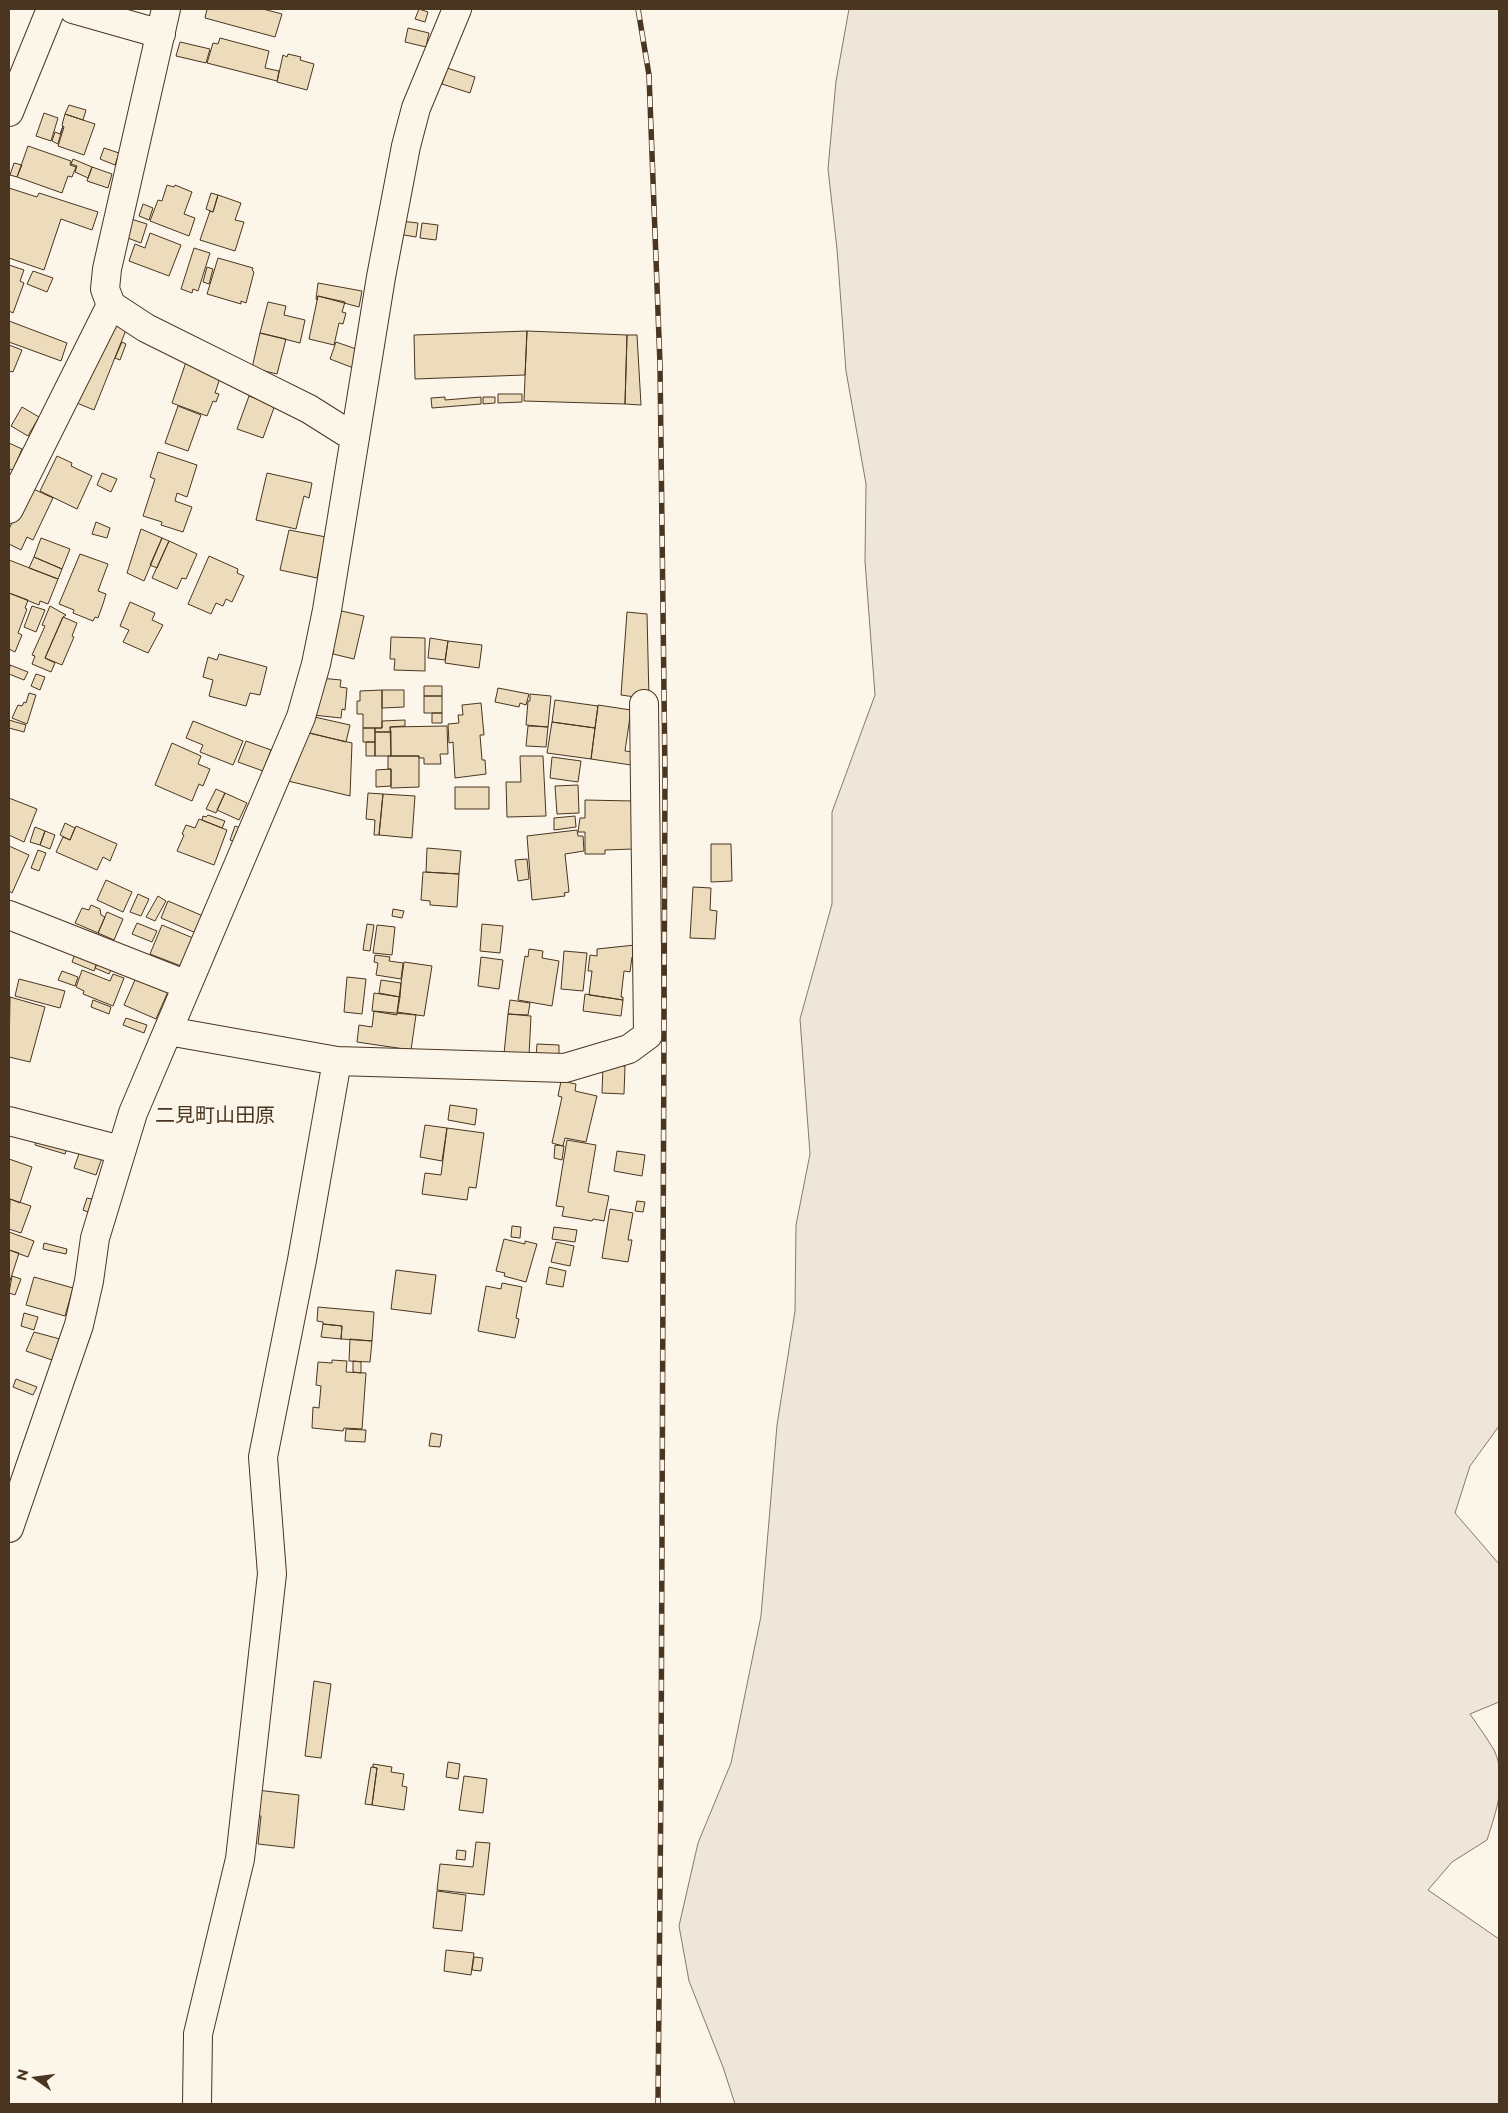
<svg xmlns="http://www.w3.org/2000/svg" width="1508" height="2113" font-family="Montserrat,'Noto Sans JP',sans-serif">
	<rect width="100%" height="100%" fill="#fbf6e9"/>
	<path fill="#ede6d9" stroke="#887966" d="M 849,9 L 1499,9 L 1499,1426 L 1470,1466 L 1455,1513 L 1499,1564 L 1499,1702 L 1470,1714 C 1478,1726 1487,1738 1494,1750 C 1508,1779 1496,1812 1487,1840 L 1452,1862 L 1428,1890 L 1499,1939 L 1499,2104 L 735,2104 L 723,2067 L 689,1981 L 679,1926 L 698,1843 L 731,1763 L 761,1616 L 777,1425 L 795,1311 L 796,1225 L 810,1154 L 800,1019 L 832,904 L 832,812 L 875,695 L 865,561 L 866,484 L 846,371 L 837,249 L 828,169 L 836,81 Z"/>
	<path fill="#ecdcbc" stroke="#4a3520" d="M 207,9 L 263,9 L 282,14 L 275,37 L 205,18 Z
		M 419,9 L 428,12 L 425,22 L 415,19 Z
		M 408,28 L 429,33 L 426,47 L 405,42 Z
		M 220,38 L 269,51 L 265,68 L 279,71 L 277,81 L 207,63 L 213,43 L 218,44 Z
		M 180,42 L 210,49 L 206,63 L 176,56 Z
		M 288,54 L 301,57 L 300,60 L 314,64 L 307,90 L 277,82 L 283,55 L 287,57 Z
		M 447,68 L 475,77 L 470,93 L 442,84 Z
		M 69,105 L 86,110 L 83,120 L 65,114 Z
		M 44,113 L 58,118 L 51,141 L 36,136 Z
		M 65,114 L 95,124 L 84,155 L 58,146 L 64,127 L 62,125 Z
		M 63,126 L 58,144 L 52,141 L 55,132 L 60,134 Z
		M 28,146 L 71,161 L 70,165 L 76,167 L 72,177 L 68,176 L 62,193 L 17,177 Z
		M 104,148 L 119,153 L 115,165 L 100,159 Z
		M 73,159 L 92,167 L 88,178 L 75,172 L 77,166 L 71,164 Z
		M 14,163 L 22,165 L 17,177 L 10,175 Z
		M 92,167 L 112,174 L 108,188 L 87,181 Z
		M 167,185 L 174,187 L 175,185 L 192,192 L 184,214 L 195,218 L 189,236 L 150,221 L 158,200 L 162,201 Z
		M 9,188 L 37,197 L 39,193 L 98,212 L 92,230 L 61,219 L 44,270 L 9,258 Z
		M 211,193 L 218,195 L 213,212 L 206,209 Z
		M 218,195 L 241,203 L 235,220 L 244,222 L 235,251 L 200,240 L 210,211 L 213,212 Z
		M 143,204 L 153,208 L 149,220 L 139,216 Z
		M 131,219 L 147,224 L 141,243 L 125,237 Z
		M 401,221 L 418,223 L 416,237 L 398,234 Z
		M 422,223 L 438,225 L 436,240 L 420,238 Z
		M 150,233 L 181,245 L 169,276 L 129,261 L 135,244 L 145,248 Z
		M 194,248 L 210,253 L 198,291 L 193,289 L 192,293 L 181,289 Z
		M 218,258 L 253,268 L 252,270 L 254,272 L 246,303 L 241,301 L 241,304 L 207,294 Z
		M 9,265 L 24,270 L 20,281 L 24,283 L 13,313 L 9,311 Z
		M 207,267 L 213,269 L 209,284 L 203,282 Z
		M 33,271 L 53,278 L 47,292 L 27,284 Z
		M 318,283 L 362,291 L 359,307 L 318,296 L 317,300 L 316,299 Z
		M 318,296 L 345,302 L 342,312 L 346,313 L 343,324 L 339,323 L 334,345 L 309,339 Z
		M 268,302 L 286,306 L 284,315 L 305,320 L 300,343 L 260,333 Z
		M 103,320 L 126,330 L 94,410 L 67,399 Z
		M 9,321 L 67,343 L 61,361 L 9,342 Z
		M 527,331 L 627,335 L 625,404 L 524,401 Z
		M 527,331 L 525,375 L 415,379 L 414,335 Z
		M 260,333 L 286,339 L 277,374 L 252,368 Z
		M 627,335 L 637,335 L 641,405 L 625,404 Z
		M 122,342 L 126,344 L 120,360 L 115,358 Z
		M 336,342 L 362,351 L 356,369 L 330,359 Z
		M 9,345 L 22,350 L 13,372 L 9,371 Z
		M 186,362 L 200,367 L 199,370 L 220,378 L 215,393 L 219,394 L 216,402 L 213,401 L 207,416 L 172,403 Z
		M 498,394 L 522,394 L 522,402 L 498,403 Z
		M 249,396 L 275,405 L 263,438 L 237,429 Z
		M 445,397 L 445,400 L 481,397 L 481,404 L 432,408 L 431,398 Z
		M 483,397 L 495,397 L 495,403 L 483,404 Z
		M 178,406 L 201,415 L 188,451 L 165,443 Z
		M 22,407 L 39,417 L 28,436 L 11,426 Z
		M 9,443 L 22,449 L 13,470 L 9,469 Z
		M 158,452 L 197,465 L 187,497 L 177,493 L 175,501 L 192,507 L 183,532 L 161,525 L 162,522 L 143,516 L 155,479 L 150,477 Z
		M 57,456 L 72,463 L 71,466 L 92,476 L 77,509 L 40,491 Z
		M 102,473 L 117,479 L 111,492 L 97,485 Z
		M 267,473 L 312,483 L 309,498 L 304,496 L 296,529 L 256,520 Z
		M 29,487 L 53,498 L 33,540 L 27,537 L 21,550 L 9,544 L 9,529 Z
		M 96,522 L 110,528 L 107,538 L 92,534 Z
		M 141,529 L 162,538 L 144,581 L 127,573 Z
		M 289,530 L 326,537 L 317,578 L 280,570 Z
		M 41,538 L 70,549 L 62,569 L 34,557 Z
		M 162,538 L 169,541 L 157,568 L 150,565 Z
		M 169,541 L 197,554 L 186,579 L 182,578 L 177,589 L 152,578 Z
		M 80,554 L 108,564 L 98,591 L 106,594 L 103,604 L 98,618 L 95,617 L 93,621 L 73,613 L 74,610 L 59,604 Z
		M 209,556 L 238,569 L 237,573 L 244,576 L 232,602 L 226,599 L 223,606 L 216,603 L 211,614 L 188,604 Z
		M 34,557 L 62,569 L 58,579 L 29,568 Z
		M 9,560 L 58,579 L 48,604 L 40,601 L 39,605 L 9,593 Z
		M 9,593 L 28,600 L 25,608 L 27,609 L 18,633 L 22,635 L 15,652 L 9,649 Z
		M 130,602 L 155,613 L 152,620 L 163,625 L 148,653 L 123,642 L 129,630 L 120,626 Z
		M 32,606 L 45,610 L 36,632 L 24,627 Z
		M 50,606 L 66,615 L 63,617 L 45,658 L 55,663 L 51,672 L 32,664 L 35,656 L 32,655 L 45,626 L 42,625 Z
		M 337,610 L 364,616 L 354,659 L 333,654 L 334,650 L 328,648 Z
		M 627,612 L 647,614 L 649,699 L 621,695 Z
		M 63,617 L 77,623 L 72,636 L 74,637 L 62,665 L 45,658 Z
		M 391,637 L 425,638 L 425,671 L 394,670 L 395,659 L 390,659 Z
		M 430,638 L 448,641 L 445,660 L 428,658 Z
		M 448,641 L 482,645 L 479,668 L 445,663 Z
		M 219,654 L 267,667 L 260,695 L 250,693 L 246,706 L 209,696 L 213,680 L 203,677 L 208,657 L 217,660 Z
		M 10,665 L 28,672 L 24,680 L 9,674 Z
		M 36,674 L 45,677 L 40,690 L 31,686 Z
		M 320,678 L 341,680 L 340,687 L 347,688 L 345,710 L 342,709 L 341,718 L 313,715 Z
		M 424,686 L 442,686 L 442,696 L 424,696 Z
		M 498,688 L 529,694 L 526,705 L 520,703 L 519,707 L 495,702 Z
		M 382,690 L 404,690 L 404,707 L 382,708 Z
		M 382,690 L 382,728 L 363,728 L 363,714 L 357,714 L 357,701 L 360,701 L 360,691 Z
		M 29,693 L 36,695 L 27,724 L 12,718 L 18,705 L 22,706 L 24,702 L 26,703 Z
		M 530,694 L 551,696 L 548,727 L 526,725 L 528,701 L 530,701 Z
		M 424,696 L 442,696 L 442,713 L 424,713 Z
		M 555,700 L 598,706 L 595,728 L 552,722 Z
		M 481,703 L 484,735 L 480,735 L 482,760 L 485,760 L 486,774 L 455,778 L 453,742 L 449,743 L 448,724 L 459,723 L 458,715 L 463,715 L 462,705 Z
		M 598,705 L 631,710 L 625,751 L 633,752 L 631,765 L 591,759 Z
		M 432,713 L 442,713 L 442,723 L 432,723 Z
		M 310,716 L 350,725 L 346,742 L 306,732 Z
		M 9,720 L 26,725 L 24,732 L 9,728 Z
		M 405,720 L 405,726 L 390,727 L 391,732 L 375,732 L 375,728 L 382,728 L 382,721 Z
		M 193,721 L 243,741 L 233,765 L 200,752 L 203,745 L 186,738 Z
		M 552,722 L 595,728 L 591,759 L 547,753 Z
		M 447,726 L 448,754 L 440,754 L 441,764 L 424,764 L 424,758 L 419,758 L 419,756 L 391,756 L 390,727 Z
		M 528,726 L 548,727 L 546,747 L 526,746 Z
		M 363,728 L 375,728 L 375,742 L 363,742 Z
		M 304,732 L 352,743 L 350,796 L 284,780 Z
		M 375,732 L 391,732 L 391,756 L 375,756 Z
		M 246,741 L 271,750 L 263,771 L 238,762 Z
		M 366,742 L 375,742 L 375,756 L 366,756 Z
		M 172,743 L 201,756 L 198,764 L 210,769 L 203,786 L 199,784 L 192,801 L 155,785 Z
		M 388,756 L 419,756 L 419,787 L 391,788 L 391,769 L 388,769 Z
		M 520,756 L 543,756 L 546,816 L 507,817 L 506,782 L 521,782 Z
		M 552,757 L 581,761 L 578,782 L 550,778 Z
		M 391,769 L 391,786 L 376,787 L 376,770 Z
		M 578,785 L 579,813 L 557,814 L 555,786 Z
		M 455,787 L 489,787 L 489,809 L 455,809 Z
		M 216,789 L 225,793 L 216,813 L 206,809 Z
		M 225,793 L 247,803 L 239,820 L 217,810 Z
		M 368,793 L 383,794 L 379,835 L 374,835 L 375,820 L 366,819 Z
		M 383,794 L 415,796 L 412,838 L 379,835 Z
		M 9,798 L 37,809 L 24,842 L 9,835 Z
		M 585,800 L 633,801 L 633,849 L 605,850 L 605,854 L 585,854 L 585,832 L 578,832 L 580,818 L 585,818 Z
		M 208,815 L 225,821 L 222,828 L 202,820 L 203,816 L 206,817 Z
		M 575,816 L 576,827 L 554,830 L 554,818 Z
		M 199,819 L 227,830 L 214,865 L 177,851 L 184,835 L 182,834 L 186,825 L 195,828 Z
		M 65,823 L 75,828 L 70,840 L 60,835 Z
		M 76,826 L 117,844 L 110,861 L 103,857 L 97,870 L 56,852 L 63,837 L 70,840 Z
		M 235,826 L 241,828 L 235,842 L 230,840 Z
		M 35,827 L 45,831 L 40,845 L 30,842 Z
		M 577,830 L 578,836 L 583,836 L 584,851 L 565,854 L 569,892 L 564,893 L 565,896 L 532,900 L 527,836 Z
		M 45,831 L 55,835 L 50,849 L 40,845 Z
		M 711,844 L 731,844 L 732,881 L 711,882 Z
		M 9,846 L 29,855 L 12,893 L 9,891 Z
		M 427,848 L 461,851 L 459,874 L 426,872 Z
		M 38,850 L 46,853 L 39,871 L 31,868 Z
		M 527,859 L 529,879 L 518,881 L 515,860 Z
		M 423,872 L 459,874 L 457,907 L 430,905 L 430,901 L 421,900 Z
		M 106,880 L 132,892 L 123,912 L 97,900 Z
		M 693,887 L 711,888 L 710,910 L 717,911 L 715,939 L 690,938 Z
		M 138,894 L 149,899 L 141,916 L 130,912 Z
		M 158,896 L 166,901 L 155,921 L 146,917 Z
		M 168,901 L 203,916 L 196,933 L 161,918 Z
		M 91,905 L 100,909 L 101,915 L 105,917 L 98,933 L 75,923 L 82,908 L 89,910 Z
		M 393,909 L 404,911 L 402,918 L 392,916 Z
		M 107,912 L 123,919 L 114,940 L 98,933 Z
		M 137,923 L 157,931 L 152,942 L 132,934 Z
		M 367,924 L 374,925 L 370,951 L 363,950 Z
		M 482,924 L 503,926 L 500,953 L 480,951 Z
		M 162,925 L 193,938 L 181,966 L 150,954 Z
		M 377,925 L 395,927 L 392,955 L 373,953 Z
		M 79,943 L 101,953 L 94,971 L 72,962 Z
		M 635,945 L 635,957 L 632,957 L 630,972 L 624,971 L 621,997 L 623,997 L 623,1000 L 589,995 L 592,971 L 588,971 L 590,955 L 597,956 L 597,949 Z
		M 529,949 L 543,951 L 542,958 L 559,961 L 552,1006 L 518,1000 L 525,956 L 528,957 Z
		M 564,951 L 587,953 L 583,991 L 561,989 Z
		M 101,953 L 116,959 L 109,974 L 95,968 Z
		M 375,955 L 390,957 L 389,961 L 403,963 L 401,979 L 376,975 L 378,963 L 374,962 Z
		M 481,957 L 503,960 L 499,989 L 478,986 Z
		M 404,962 L 432,966 L 424,1016 L 397,1012 Z
		M 82,970 L 110,981 L 113,974 L 124,978 L 113,1006 L 83,994 L 84,991 L 76,987 Z
		M 62,971 L 78,977 L 75,986 L 58,980 Z
		M 138,973 L 170,987 L 156,1019 L 124,1005 Z
		M 347,977 L 366,979 L 362,1014 L 344,1012 Z
		M 19,979 L 65,991 L 60,1008 L 15,996 Z
		M 381,980 L 401,983 L 400,997 L 379,993 Z
		M 374,993 L 400,997 L 397,1015 L 372,1011 Z
		M 585,994 L 623,1000 L 621,1016 L 583,1011 Z
		M 10,997 L 45,1007 L 30,1062 L 9,1057 Z
		M 93,1000 L 111,1007 L 109,1014 L 91,1007 Z
		M 510,1000 L 530,1003 L 528,1015 L 508,1014 Z
		M 374,1011 L 416,1015 L 411,1050 L 357,1042 L 359,1025 L 372,1027 Z
		M 508,1014 L 531,1016 L 529,1056 L 504,1054 Z
		M 126,1018 L 147,1025 L 144,1033 L 123,1025 Z
		M 537,1044 L 559,1045 L 559,1058 L 536,1057 Z
		M 603,1065 L 625,1066 L 624,1094 L 602,1093 Z
		M 561,1081 L 576,1084 L 575,1091 L 597,1096 L 586,1142 L 565,1138 L 563,1146 L 552,1143 L 562,1097 L 558,1096 Z
		M 450,1105 L 477,1109 L 475,1125 L 448,1120 Z
		M 425,1125 L 447,1128 L 442,1161 L 420,1157 Z
		M 447,1128 L 484,1133 L 476,1188 L 469,1187 L 467,1200 L 422,1194 L 425,1173 L 441,1175 Z
		M 39,1131 L 69,1141 L 65,1154 L 35,1145 Z
		M 567,1140 L 596,1145 L 588,1192 L 609,1196 L 604,1221 L 593,1219 L 592,1221 L 562,1216 L 564,1207 L 556,1206 Z
		M 82,1145 L 104,1152 L 96,1175 L 74,1168 Z
		M 555,1145 L 564,1146 L 562,1160 L 554,1158 Z
		M 617,1151 L 645,1155 L 642,1176 L 614,1171 Z
		M 9,1159 L 32,1167 L 20,1203 L 10,1199 L 9,1203 Z
		M 87,1198 L 92,1199 L 88,1212 L 83,1210 Z
		M 10,1199 L 31,1206 L 21,1233 L 9,1229 Z
		M 637,1201 L 645,1202 L 643,1212 L 635,1211 Z
		M 610,1209 L 633,1213 L 628,1240 L 632,1240 L 628,1262 L 602,1258 Z
		M 512,1226 L 521,1227 L 520,1238 L 511,1237 Z
		M 554,1227 L 577,1230 L 575,1242 L 552,1239 Z
		M 9,1232 L 34,1241 L 28,1257 L 9,1250 Z
		M 504,1239 L 525,1244 L 525,1241 L 537,1244 L 526,1282 L 504,1276 L 505,1273 L 496,1271 Z
		M 556,1242 L 574,1246 L 570,1266 L 551,1262 Z
		M 44,1243 L 67,1249 L 66,1254 L 43,1249 Z
		M 9,1250 L 19,1253 L 9,1284 Z
		M 549,1267 L 566,1271 L 563,1287 L 546,1284 Z
		M 396,1270 L 436,1275 L 431,1314 L 391,1309 Z
		M 12,1276 L 21,1279 L 15,1295 L 9,1293 Z
		M 34,1277 L 73,1288 L 65,1316 L 26,1305 Z
		M 502,1283 L 522,1287 L 516,1318 L 519,1319 L 515,1338 L 478,1331 L 486,1286 L 501,1289 Z
		M 318,1307 L 374,1312 L 372,1341 L 341,1339 L 342,1326 L 323,1324 L 323,1322 L 317,1321 Z
		M 24,1313 L 38,1317 L 34,1330 L 21,1326 Z
		M 323,1324 L 342,1326 L 341,1339 L 321,1337 Z
		M 34,1332 L 60,1339 L 52,1360 L 26,1351 Z
		M 350,1339 L 372,1341 L 370,1362 L 349,1361 Z
		M 332,1360 L 347,1361 L 346,1372 L 366,1373 L 362,1429 L 344,1428 L 343,1431 L 312,1428 L 313,1407 L 319,1408 L 321,1386 L 316,1385 L 318,1362 L 332,1363 Z
		M 353,1361 L 361,1362 L 361,1373 L 353,1372 Z
		M 16,1379 L 37,1387 L 33,1395 L 13,1387 Z
		M 346,1429 L 366,1430 L 365,1442 L 345,1441 Z
		M 431,1433 L 442,1435 L 440,1447 L 429,1446 Z
		M 314,1681 L 331,1684 L 321,1758 L 305,1756 Z
		M 448,1762 L 460,1764 L 458,1779 L 446,1777 Z
		M 373,1764 L 392,1767 L 391,1772 L 404,1774 L 402,1786 L 407,1787 L 404,1810 L 372,1805 L 377,1768 L 373,1767 Z
		M 371,1767 L 377,1768 L 372,1805 L 365,1804 Z
		M 464,1776 L 487,1779 L 483,1813 L 459,1810 Z
		M 257,1790 L 299,1795 L 294,1848 L 258,1844 L 261,1816 L 254,1815 Z
		M 476,1842 L 490,1843 L 484,1895 L 437,1890 L 440,1864 L 473,1867 Z
		M 457,1850 L 466,1851 L 465,1860 L 456,1859 Z
		M 437,1891 L 466,1895 L 462,1931 L 433,1928 Z
		M 446,1950 L 474,1953 L 471,1975 L 444,1971 Z
		M 474,1957 L 483,1958 L 481,1971 L 472,1970 Z"/>
	<g fill="none" stroke-linecap="round" stroke-linejoin="round">
		<g stroke="#4a3520" stroke-width="30">
			<path id="minor" d="M 73,9 L 161,34
				M 166,9 L 107,269 L 105,289 L 111,305 L 146,328 L 309,409 L 355,438
				M 9,112 L 51,9
				M 9,509 L 111,305
				M 9,915 L 187,985
				M 168,1031 L 337,1061 L 565,1068 L 629,1049 L 648,1035 L 644,704
				M 9,1121 L 121,1150
				M 9,1528 L 79,1325 L 89,1281 L 95,1238 L 133,1113 L 301,717 L 316,664 L 327,610 L 381,277 L 406,146 L 416,108 L 457,9
				M 197,2104 L 198,2034 L 240,1859 L 272,1574 L 263,1457 L 302,1260 L 337,1061"/>
		</g>
		<use href="#minor" stroke="#fbf6e9" stroke-width="28"/>
		<g stroke="#4a3520" stroke-width="5.5">
			<path id="rail" d="M 638,9 L 649,75 L 660,364 L 665,774 L 661,1782 L 658,2104"/>
		</g>
		<use href="#rail" stroke="#fbf6e9" stroke-width="4" stroke-dasharray="11" stroke-linecap="butt"/>
	</g>
	<g text-anchor="middle" dominant-baseline="central" stroke-width="4" stroke-linejoin="round" paint-order="stroke">
		<g font-size="20" fill="#4a3520" stroke="#fbf6e9">
			<text x="215" y="1115">二見町山田原</text>
		</g>
	</g>
	<rect width="1508" height="2113" fill="none" stroke="#4a3520" stroke-width="20"/>
	<g transform="translate(35 2078) rotate(284)" stroke="#fbf6e9" stroke-width="4" paint-order="stroke">
	<path d="M0-4L9 19L0 12L-9 19Z" fill="#4a3520"/>
	<text y="-8" font-size="14" font-weight="bold" text-anchor="middle" fill="#4a3520">N</text>
	</g>
</svg>
